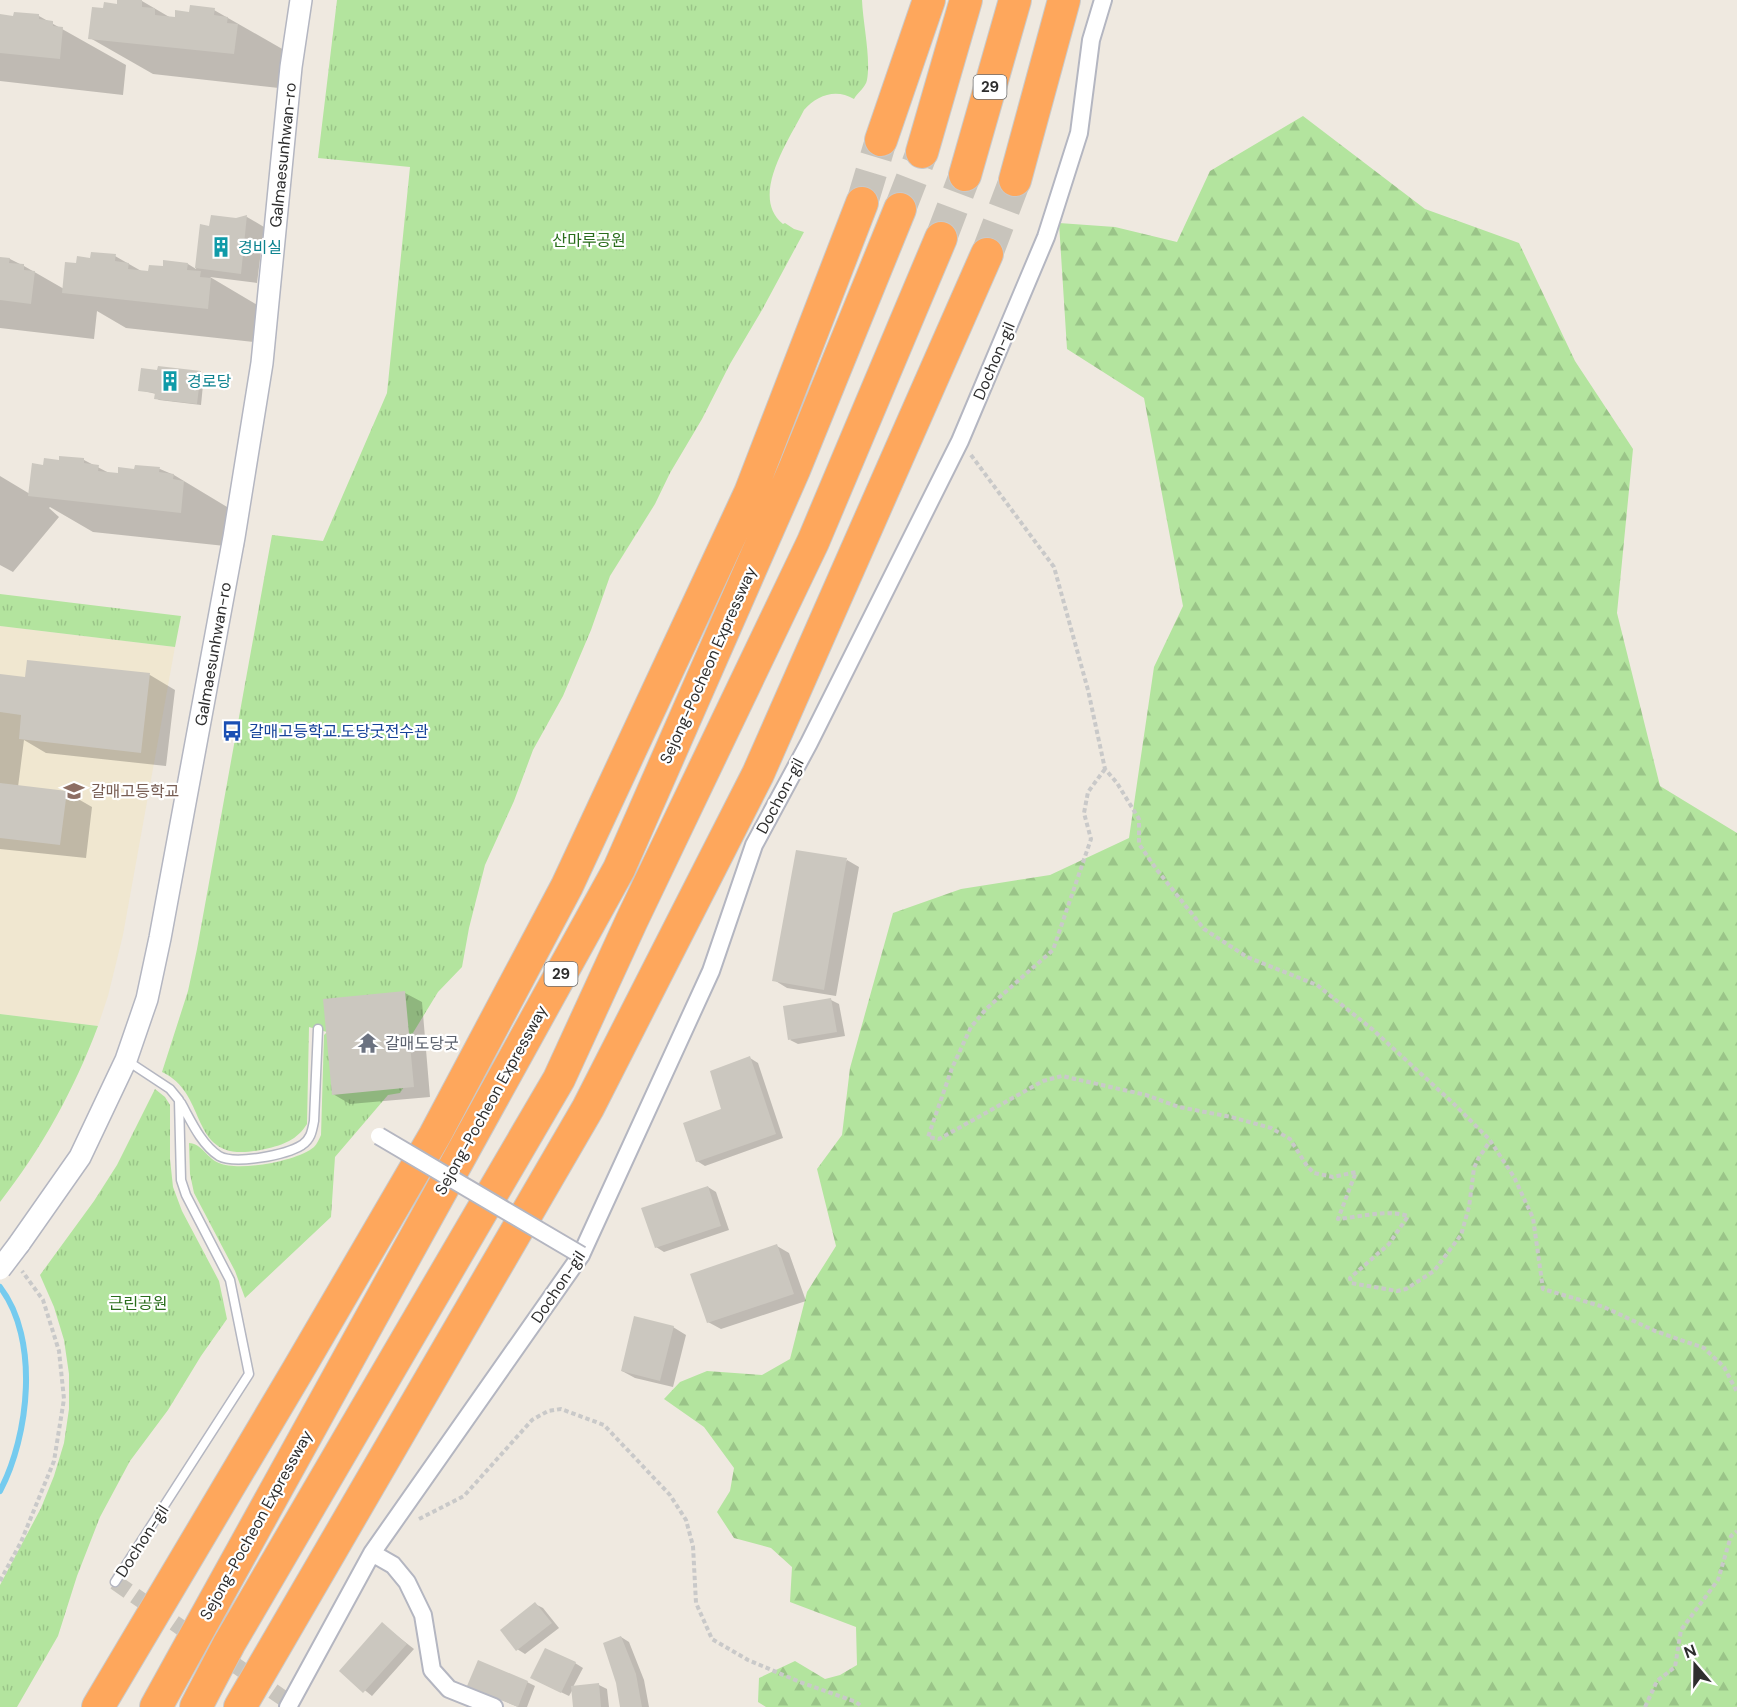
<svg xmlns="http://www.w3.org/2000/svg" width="1737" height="1707" font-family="'DM Sans','Noto Sans KR',sans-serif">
	<defs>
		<pattern id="forest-firs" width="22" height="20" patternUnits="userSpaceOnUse" patternTransform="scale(1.5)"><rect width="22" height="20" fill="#b3e49e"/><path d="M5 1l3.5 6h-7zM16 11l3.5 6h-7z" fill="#9ac488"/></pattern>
		<pattern id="park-tufts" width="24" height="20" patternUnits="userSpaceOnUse" patternTransform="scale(1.5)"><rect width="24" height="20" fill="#b3e49e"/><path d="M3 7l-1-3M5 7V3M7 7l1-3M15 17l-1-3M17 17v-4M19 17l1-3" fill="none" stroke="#9ac488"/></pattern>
	</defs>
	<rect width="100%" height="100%" fill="#efe9e0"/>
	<path fill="#f0e7d0" d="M 0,626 L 175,647 L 123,935 L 108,996 L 98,1026 L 0,1014 Z"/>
	<path fill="url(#forest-firs)" d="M 1303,116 L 1425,209 L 1519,243 L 1575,361 L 1633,449 L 1617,613 L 1660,786 L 1737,833 L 1737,1707 L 766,1707 L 758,1702 L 759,1678 L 795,1661 L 825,1679 L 840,1675 L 857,1665 L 856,1627 L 790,1602 L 792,1567 L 771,1548 L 734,1538 L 717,1512 L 730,1491 L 734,1468 L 704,1427 L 664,1399 L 680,1382 L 707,1371 L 762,1375 L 790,1359 L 807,1292 L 836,1246 L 817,1169 L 842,1135 L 850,1068 L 893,913 L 961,889 L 1050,875 L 1129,838 L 1154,667 L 1183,606 L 1144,398 L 1067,349 L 1059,223 L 1115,227 L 1177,242 L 1210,171 Z"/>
	<path fill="url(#park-tufts)" d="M 337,0 L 862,0 C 863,24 871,58 867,80 C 866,87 857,93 854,99 C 836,88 817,95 804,110 C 789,140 749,197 783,224 L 785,223 L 794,229 L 804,232 L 762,310 L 730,364 L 702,419 L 670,473 L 655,504 L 610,576 L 591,630 L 563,696 L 533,750 L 514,801 L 485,865 L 469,928 L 462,967 L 438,992 L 408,1041 L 411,1076 L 400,1093 L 388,1095 L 335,1157 L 331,1217 L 245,1298 L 235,1271 L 194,1193 L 190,1174 L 189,1143 C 201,1143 208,1159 219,1163 C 239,1172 298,1161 314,1147 C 317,1144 319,1139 321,1135 L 324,1035 L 327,1032 L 309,1027 L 307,1124 C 297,1140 283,1145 265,1149 C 185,1168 212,1095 162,1072 L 188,991 L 197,949 L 272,535 L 323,541 L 387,393 L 410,167 L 318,158 Z
		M 0,594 L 181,616 L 175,647 L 0,626 Z
		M 0,1014 L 98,1026 C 74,1090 42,1148 0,1202 Z
		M 155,1089 L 165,1097 L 170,1105 L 170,1159 L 173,1187 L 182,1211 L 219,1281 L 227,1319 L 201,1356 L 168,1410 L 130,1461 L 100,1517 L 77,1576 L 58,1636 L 17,1707 L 0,1707 L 0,1585 L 41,1508 L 54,1476 L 64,1443 L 69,1409 L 69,1374 L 64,1340 L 54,1307 L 40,1275 L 94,1201 L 117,1165 Z"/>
	<path fill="#0003" d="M 119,0 L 142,1 L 171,18 L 176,18 L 214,10 L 291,54 L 297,90 L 153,74 L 90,38 L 104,10 L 118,5 Z
		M 0,16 L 15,17 L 39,16 L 126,65 L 123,95 L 0,81 Z
		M 247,217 L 264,227 L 257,283 L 210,277 L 264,309 L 271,344 L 126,328 L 97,311 L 94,339 L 0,328 L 0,258 L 10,259 L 24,266 L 64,289 L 77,265 L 115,256 L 143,272 L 188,264 L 196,269 L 202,226 L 211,227 Z
		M 159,372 L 201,373 L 204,375 L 201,405 L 159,400 L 156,398 L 156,394 L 140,390 Z
		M 84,460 L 111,474 L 160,469 L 174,475 L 247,519 L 244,548 L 93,532 L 50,507 L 49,508 L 59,517 L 13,572 L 0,565 L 0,476 L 30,494 L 44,466 L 60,462 Z
		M 0,675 L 27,678 L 150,675 L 175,690 L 166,766 L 46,753 L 24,740 L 18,787 L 66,792 L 92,807 L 86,858 L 0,849 Z
		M 847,860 L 859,867 L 836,996 L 787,988 L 774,980 Z
		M 405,993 L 422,1002 L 430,1097 L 350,1104 L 333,1094 Z
		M 831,1000 L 839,1004 L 845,1036 L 798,1044 L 790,1040 Z
		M 750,1058 L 758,1063 L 783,1138 L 705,1166 L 697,1161 Z
		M 708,1187 L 716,1192 L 729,1230 L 664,1252 L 656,1247 Z
		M 777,1246 L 789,1253 L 806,1301 L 721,1329 L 708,1322 Z
		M 673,1327 L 686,1335 L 673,1387 L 635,1378 L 622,1371 Z
		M 535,1604 L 543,1608 L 559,1628 L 525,1654 L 517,1649 Z
		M 382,1624 L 414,1649 L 372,1696 L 341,1671 Z
		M 621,1637 L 629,1642 L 644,1680 L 649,1707 L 622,1707 Z
		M 575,1663 L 583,1668 L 573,1687 L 599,1685 L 607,1689 L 609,1707 L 575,1707 L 573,1689 L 569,1696 L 540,1682 Z
		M 527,1682 L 535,1686 L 527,1707 L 518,1707 L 469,1686 Z"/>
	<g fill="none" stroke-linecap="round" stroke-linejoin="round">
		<path stroke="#75cbef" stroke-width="6" d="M 0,1287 C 40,1339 29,1436 0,1491"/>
	</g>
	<path fill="#cbc7bf" d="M 117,0 L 142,0 L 142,7 L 155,8 L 155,15 L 175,17 L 175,10 L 189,12 L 190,5 L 215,8 L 214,15 L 228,17 L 227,23 L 238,24 L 234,54 L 88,39 L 92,7 L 103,8 L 104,2 L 117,4 Z
		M 14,12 L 39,14 L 39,19 L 53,21 L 53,26 L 63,27 L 60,59 L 0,53 L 0,14 L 13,16 Z
		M 211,215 L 236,218 L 247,215 L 241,274 L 195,268 L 200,224 L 209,226 Z
		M 91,252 L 116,254 L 115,261 L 129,263 L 128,269 L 148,271 L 149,265 L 163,266 L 163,260 L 188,263 L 187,270 L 201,271 L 200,277 L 211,278 L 208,309 L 62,293 L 65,262 L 76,263 L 77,256 L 90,258 Z
		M 0,257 L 10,258 L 9,263 L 24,264 L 24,270 L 35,271 L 31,304 L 0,300 Z
		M 158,366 L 201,371 L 197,404 L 154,399 L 155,393 L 138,391 L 141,368 L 157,370 Z
		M 59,456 L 84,458 L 84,463 L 99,465 L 98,471 L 118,473 L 118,467 L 134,469 L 135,465 L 160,467 L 159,472 L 174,474 L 173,479 L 184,481 L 181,513 L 28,496 L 32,463 L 43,465 L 44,458 L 59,460 Z
		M 27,660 L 150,673 L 141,753 L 19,739 L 21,715 L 0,712 L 0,674 L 25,677 Z
		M 0,783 L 67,791 L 60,845 L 0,838 Z
		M 796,850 L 847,858 L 824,990 L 772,981 Z
		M 405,991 L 414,1087 L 332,1095 L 323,999 Z
		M 831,998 L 837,1032 L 788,1040 L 783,1006 Z
		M 750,1056 L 776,1134 L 696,1162 L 683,1123 L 721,1109 L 710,1071 Z
		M 708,1186 L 721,1226 L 655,1248 L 641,1208 Z
		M 777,1244 L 794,1294 L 707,1323 L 690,1274 Z
		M 634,1316 L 674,1326 L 660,1381 L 621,1371 Z
		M 535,1602 L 552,1623 L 516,1651 L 500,1630 Z
		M 382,1622 L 407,1644 L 363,1693 L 339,1671 Z
		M 621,1636 L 636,1674 L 642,1707 L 620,1707 L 616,1683 L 603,1643 Z
		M 545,1648 L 576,1662 L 561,1693 L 530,1678 Z
		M 478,1660 L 528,1681 L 518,1707 L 467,1686 Z
		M 599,1683 L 601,1707 L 573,1707 L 571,1686 Z"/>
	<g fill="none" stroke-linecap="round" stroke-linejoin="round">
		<path stroke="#c8c4bc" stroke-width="16" stroke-dasharray="16 8" stroke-linecap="butt" d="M 115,1582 L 290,1703"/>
		<path stroke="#c8c4bc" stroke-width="32" stroke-dasharray="32 16" stroke-linecap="butt" d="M 862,203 L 881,140
			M 900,209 L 922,152
			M 941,238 L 965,175
			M 987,254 L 1015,180"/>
		<g stroke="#b4b6c1" stroke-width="11">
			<path id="service" d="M 181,1103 C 191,1121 201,1144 219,1156 C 235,1165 286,1155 302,1145 C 311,1139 312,1131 314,1121 L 318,1029
				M 115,1582 L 249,1374 L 230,1280 L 186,1195 L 181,1180 L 179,1100 L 170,1089 L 126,1060"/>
		</g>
		<g stroke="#b4b6c1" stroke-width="20">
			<path id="minor" d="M 372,1553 L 393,1565 L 407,1582 L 423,1615 L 432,1670 L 449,1689 L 494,1707
				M 288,1707 L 372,1553 L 581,1255 L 711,971 L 754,845 L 809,743 L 960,441 L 1046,237 L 1079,133 L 1091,40 L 1103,0"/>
		</g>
		<g stroke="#b4b6c1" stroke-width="24">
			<path id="tertiary" d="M 19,1244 L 80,1157 L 126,1060 L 147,999 L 160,938 L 234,537 L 262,363 L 291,67 L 301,0"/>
		</g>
		<g stroke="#c9c9c9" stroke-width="34">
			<path id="motorway" d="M 881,140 L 929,0
				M 922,152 L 966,0
				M 965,175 L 1015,0
				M 1015,180 L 1064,0
				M 98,1707 L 298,1370 L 435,1135 L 567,886 L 750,493 L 862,203
				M 156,1707 L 619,869 L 794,470 L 900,209
				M 196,1707 L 229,1644 L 559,1079 L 632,920 L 813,542 L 941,238
				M 240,1707 L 588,1108 L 758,774 L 987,254"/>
		</g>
		<path stroke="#c9c9c9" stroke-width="4" stroke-dasharray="4.5 3" stroke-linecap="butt" d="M 971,455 L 1054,567 L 1088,690 L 1105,769 L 1117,783 L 1139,819 L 1139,844 L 1157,870 L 1204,929 L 1247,957 L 1317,985 L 1372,1029 L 1453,1103 L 1489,1139 L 1514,1177 L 1533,1218 L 1543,1289 L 1604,1307 L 1655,1331 L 1704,1348 L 1724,1367 L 1737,1392
			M 1105,769 L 1088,792 L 1084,813 L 1091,839 L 1053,950 L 986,1009 L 971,1027 L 952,1068 L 928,1137 L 939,1139 L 1043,1081 L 1062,1076 L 1146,1095 L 1179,1107 L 1231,1117 L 1271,1128 L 1290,1139 L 1307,1166 L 1314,1173 L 1333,1177 L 1356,1172 L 1338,1219 C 1360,1217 1388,1209 1408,1216 L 1389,1244 L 1350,1278 L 1351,1283 L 1397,1291 L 1406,1289 L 1434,1271 L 1461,1235 L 1469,1207 L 1474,1168 L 1478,1159 L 1490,1141
			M 419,1519 L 464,1496 L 532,1420 L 548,1411 L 561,1409 L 604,1425 L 670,1495 L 686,1520 L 693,1546 L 696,1603 L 712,1639 L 748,1660 L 800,1682 L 856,1702 L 862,1707
			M 0,1581 L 21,1542 L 54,1461 L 64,1399 L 59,1351 L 43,1300 L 22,1271
			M 1645,1707 L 1657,1681 L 1675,1667 L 1681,1630 L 1718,1580 L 1731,1536 L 1737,1531"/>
		<use href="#service" stroke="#fff" stroke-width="8"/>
		<use href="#minor" stroke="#fff" stroke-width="16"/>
		<use href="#tertiary" stroke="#fff" stroke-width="21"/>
		<use href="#motorway" stroke="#fea75c" stroke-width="32"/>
		<g stroke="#b4b6c1" stroke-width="20" stroke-linecap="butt">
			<path id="minor-bridge" d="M 379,1136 L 581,1255"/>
		</g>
		<g stroke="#b4b6c1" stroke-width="24" stroke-linecap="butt">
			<path id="tertiary-bridge" d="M 0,1269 L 19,1244"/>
		</g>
		<use href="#minor-bridge" stroke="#fff" stroke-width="16"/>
		<use href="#tertiary-bridge" stroke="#fff" stroke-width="21"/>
	</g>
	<defs>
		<g id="building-bare" transform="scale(1.62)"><path d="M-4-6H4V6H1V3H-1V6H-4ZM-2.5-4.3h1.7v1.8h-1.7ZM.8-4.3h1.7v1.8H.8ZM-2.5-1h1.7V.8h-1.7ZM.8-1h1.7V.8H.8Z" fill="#0f9aa8" stroke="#fff" stroke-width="2.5" paint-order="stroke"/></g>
		<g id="bus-bare" transform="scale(1.62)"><path d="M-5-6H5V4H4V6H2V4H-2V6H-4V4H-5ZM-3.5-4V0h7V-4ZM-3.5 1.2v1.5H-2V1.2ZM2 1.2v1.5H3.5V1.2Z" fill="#1a4fb4" stroke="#fff" stroke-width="2.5" paint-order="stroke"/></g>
		<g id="school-bare" transform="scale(1.62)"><path d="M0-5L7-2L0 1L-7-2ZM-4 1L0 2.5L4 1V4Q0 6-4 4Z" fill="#8d6e63" stroke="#fff" stroke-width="2.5" paint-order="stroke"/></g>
		<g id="temple-bare" transform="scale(1.62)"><path d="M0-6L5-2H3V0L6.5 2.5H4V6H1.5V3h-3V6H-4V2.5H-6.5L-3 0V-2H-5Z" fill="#6b7280" stroke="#fff" stroke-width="2.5" paint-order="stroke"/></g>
	</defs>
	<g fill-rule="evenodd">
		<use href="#building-bare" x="221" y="247"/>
		<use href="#building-bare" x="170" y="381"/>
		<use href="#bus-bare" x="232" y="731"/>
		<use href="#school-bare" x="74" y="791"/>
		<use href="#temple-bare" x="368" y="1043"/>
	</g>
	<g text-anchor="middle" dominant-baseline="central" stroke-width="4.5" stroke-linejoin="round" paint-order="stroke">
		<g fill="#fff" stroke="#6d6d6d" stroke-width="1.5">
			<rect x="973.5" y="75" width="33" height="24" rx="4.5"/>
			<rect x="544.5" y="962" width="33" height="24" rx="4.5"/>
		</g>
		<g font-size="15" font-weight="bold" fill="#2e2e2e">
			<text x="990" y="87">29</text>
			<text x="561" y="974">29</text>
		</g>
		<g font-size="16" fill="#2e2e2e" stroke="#fff">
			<text transform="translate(283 155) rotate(-84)">Galmaesunhwan-ro</text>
			<text transform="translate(994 361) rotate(-67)">Dochon-gil</text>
			<text transform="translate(213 654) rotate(-80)">Galmaesunhwan-ro</text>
			<text transform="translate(708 665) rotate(-66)">Sejong-Pocheon Expressway</text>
			<text transform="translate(780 796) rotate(-62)">Dochon-gil</text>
			<text transform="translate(491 1100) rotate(-61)">Sejong-Pocheon Expressway</text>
			<text transform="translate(558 1287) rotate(-56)">Dochon-gil</text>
			<text transform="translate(256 1525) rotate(-61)">Sejong-Pocheon Expressway</text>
			<text transform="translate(142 1541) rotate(-57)">Dochon-gil</text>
		</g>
		<g font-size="16" fill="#296d1b" stroke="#fff">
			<text x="589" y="240">산마루공원</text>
			<text x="138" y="1303">근린공원</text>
		</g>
		<g font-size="16" fill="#0d838f" stroke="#fff" text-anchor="start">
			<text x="238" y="247">경비실</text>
			<text x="187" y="381">경로당</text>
		</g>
		<g font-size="16" fill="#164399" stroke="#fff" text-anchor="start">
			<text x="249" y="731">갈매고등학교.도당굿전수관</text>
		</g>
		<g font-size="16" fill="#785e54" stroke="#fff" text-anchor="start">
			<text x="91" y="791">갈매고등학교</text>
		</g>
		<g font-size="16" fill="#5b616d" stroke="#fff" text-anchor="start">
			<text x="385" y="1043">갈매도당굿</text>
		</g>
	</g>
	<g transform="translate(1695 1665) rotate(340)" stroke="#ffffff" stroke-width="4.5" paint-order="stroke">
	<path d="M0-4.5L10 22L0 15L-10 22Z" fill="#2e2e2e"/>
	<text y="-9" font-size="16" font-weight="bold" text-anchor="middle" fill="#2e2e2e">N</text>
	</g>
</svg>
